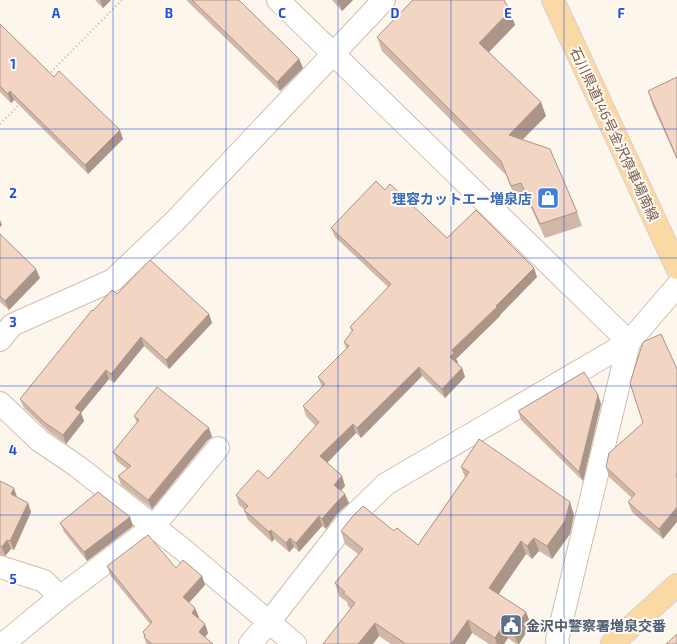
<svg xmlns="http://www.w3.org/2000/svg" width="677" height="644" font-family="'Exo 2','Noto Sans JP',sans-serif">
	<rect width="100%" height="100%" fill="#fdf6ec"/>
	<g fill="none" stroke-linecap="round" stroke-linejoin="round">
		<g stroke="#d1beb0" stroke-width="24">
			<path id="minor" d="M 278,0 L 629,342
				M 0,340 L 12,325 L 113,280 L 175,221 L 384,0
				M 0,403 L 40,441 L 77,466 L 181,548 L 295,644
				M 0,567 L 44,581 L 60,597
				M 3,644 L 60,597 L 154,526 L 218,448
				M 250,644 L 269,622 L 347,522 L 386,484 L 629,342 L 677,286
				M 558,644 L 557,640 L 629,342"/>
		</g>
		<g stroke="#dad1cd" stroke-width="24">
			<path id="major" d="M 553,0 L 677,268
				M 612,644 L 677,585"/>
		</g>
		<path stroke="#d9b8a5" stroke-width="2.5" stroke-dasharray="1 3" stroke-linecap="butt" d="M 48,75 L 122,0
			M 0,124 L 21,103"/>
		<use href="#minor" stroke="#fff" stroke-width="22"/>
		<use href="#major" stroke="#fbd9a5" stroke-width="22"/>
	</g>
	<path fill="#d1b7a8" d="M 95,0 L 111,0 L 103,8 Z
		M 186,0 L 239,0 L 299,59 L 303,68 L 280,91 Z
		M 332,0 L 353,0 L 342,11 Z
		M 510,11 L 515,25 L 489,52 L 546,116 L 523,139 L 577,212 L 582,226 L 545,238 L 526,197 L 516,200 L 506,175 L 382,51 L 377,37 Z
		M 0,24 L 54,77 L 123,139 L 88,174 L 14,100 L 11,103 L 0,92 Z
		M 677,77 L 677,160 L 652,104 L 648,91 Z
		M 385,190 L 447,238 L 534,268 L 537,277 L 500,315 L 500,316 L 456,359 L 458,362 L 457,363 L 462,368 L 465,377 L 445,398 L 422,376 L 361,438 L 356,433 L 327,463 L 342,476 L 345,486 L 341,490 L 349,503 L 337,514 L 326,529 L 322,526 L 299,552 L 294,547 L 289,552 L 274,539 L 272,542 L 248,520 L 244,510 L 245,510 L 239,505 L 236,495 L 268,479 L 316,426 L 306,416 L 303,406 L 322,387 L 318,377 L 346,349 L 344,342 L 352,332 L 350,327 L 388,287 L 335,237 L 331,228 Z
		M 0,234 L 40,278 L 9,310 L 0,302 Z
		M 117,294 L 209,314 L 212,323 L 169,369 L 144,346 L 114,383 L 109,379 L 81,413 L 84,421 L 66,444 L 48,431 L 24,408 L 20,399 L 93,311 Z
		M 643,342 L 663,539 L 632,512 L 628,502 L 632,498 L 609,477 L 606,467 L 643,423 Z
		M 598,395 L 601,404 L 583,481 L 521,420 L 518,411 Z
		M 134,416 L 209,428 L 212,437 L 208,440 L 152,509 L 121,485 L 118,476 L 127,469 L 117,461 L 113,452 L 137,423 Z
		M 461,467 L 574,515 L 570,534 L 552,559 L 539,551 L 532,559 L 526,554 L 498,594 L 526,612 L 531,625 L 519,644 L 516,644 L 508,638 L 504,644 L 489,644 L 472,633 L 465,644 L 391,644 L 379,636 L 348,606 L 347,602 L 339,596 L 335,583 L 358,554 L 345,544 L 341,531 L 394,531 L 418,545 L 465,477 Z
		M 0,481 L 17,497 L 17,498 L 28,503 L 31,512 L 14,550 L 11,549 L 5,556 L 0,555 Z
		M 130,517 L 133,526 L 87,561 L 64,532 L 60,523 Z
		M 107,566 L 176,568 L 202,576 L 205,585 L 189,603 L 199,617 L 198,618 L 205,624 L 208,633 L 205,637 L 213,644 L 146,644 L 143,632 L 150,624 L 110,575 Z"/>
	<path fill="#aa9588" d="M 100,0 L 111,0 L 103,8 Z
		M 338,0 L 353,0 L 342,11 Z
		M 510,11 L 515,25 L 484,57 L 479,43 Z
		M 299,59 L 303,68 L 280,91 L 277,82 Z
		M 10,91 L 14,100 L 11,103 L 8,94 Z
		M 541,102 L 546,116 L 514,148 L 509,135 Z
		M 120,130 L 123,139 L 88,174 L 85,165 Z
		M 0,220 L 2,225 L 0,227 Z
		M 534,268 L 537,277 L 500,315 L 500,316 L 456,359 L 458,362 L 454,366 L 450,357 L 452,350 Z
		M 36,269 L 40,278 L 9,310 L 5,301 Z
		M 209,314 L 212,323 L 169,369 L 166,360 Z
		M 141,337 L 144,346 L 114,383 L 111,374 Z
		M 419,367 L 422,376 L 361,438 L 357,428 Z
		M 462,368 L 465,377 L 445,398 L 442,389 Z
		M 106,370 L 109,379 L 81,413 L 84,421 L 66,444 L 63,435 L 75,408 Z
		M 598,395 L 601,404 L 583,481 L 579,472 Z
		M 353,424 L 356,433 L 324,466 L 320,456 Z
		M 209,428 L 212,437 L 208,440 L 152,509 L 148,500 L 205,431 Z
		M 342,476 L 345,486 L 338,494 L 334,485 Z
		M 14,488 L 17,497 L 14,503 L 11,494 Z
		M 345,494 L 349,503 L 337,514 L 326,529 L 322,519 L 334,505 Z
		M 570,502 L 574,515 L 570,534 L 552,559 L 547,546 Z
		M 28,503 L 31,512 L 14,550 L 10,541 Z
		M 677,507 L 677,522 L 663,539 L 659,529 Z
		M 319,516 L 322,526 L 299,552 L 296,543 Z
		M 130,517 L 133,526 L 87,561 L 84,552 Z
		M 271,530 L 274,539 L 272,542 L 269,532 Z
		M 290,538 L 294,547 L 289,552 L 286,543 Z
		M 534,538 L 539,551 L 532,559 L 527,546 Z
		M 7,540 L 11,549 L 5,556 L 2,547 Z
		M 521,541 L 526,554 L 494,601 L 489,588 Z
		M 202,576 L 205,585 L 186,606 L 183,597 Z
		M 195,608 L 199,617 L 195,622 L 192,613 Z
		M 526,612 L 531,625 L 519,644 L 518,644 L 513,632 Z
		M 468,620 L 472,633 L 465,644 L 451,644 Z
		M 375,623 L 379,636 L 373,644 L 358,644 Z
		M 205,624 L 208,633 L 202,641 L 199,632 Z
		M 503,625 L 508,638 L 504,644 L 497,644 L 495,638 Z"/>
	<path fill="#f3d5c3" stroke="#aa9588" d="M 192,0 L 239,0 L 299,59 L 277,82 Z
		M 413,0 L 504,0 L 510,11 L 479,43 L 541,102 L 509,135 L 550,149 L 577,212 L 540,224 L 521,183 L 511,186 L 501,161 L 377,37 Z
		M 0,24 L 54,77 L 59,71 L 120,130 L 85,165 L 10,91 L 8,94 L 0,86 Z
		M 677,77 L 677,158 L 648,91 Z
		M 376,181 L 385,190 L 390,184 L 447,238 L 476,210 L 534,268 L 496,306 L 497,307 L 452,350 L 454,353 L 450,357 L 462,368 L 442,389 L 419,367 L 357,428 L 353,424 L 320,456 L 342,476 L 334,485 L 345,494 L 334,505 L 322,519 L 319,516 L 296,543 L 290,538 L 286,543 L 271,530 L 269,532 L 244,510 L 248,506 L 236,495 L 258,470 L 268,479 L 319,422 L 303,406 L 325,384 L 318,377 L 349,346 L 344,342 L 353,330 L 350,327 L 391,284 L 331,228 Z
		M 0,234 L 36,269 L 5,301 L 0,296 Z
		M 150,260 L 209,314 L 166,360 L 141,337 L 111,374 L 106,370 L 75,408 L 81,412 L 63,435 L 44,422 L 20,399 L 92,310 L 93,311 L 112,290 L 117,294 Z
		M 661,334 L 677,369 L 677,472 L 676,476 L 677,478 L 677,507 L 659,529 L 628,502 L 635,494 L 606,467 L 609,453 L 643,423 L 630,383 L 643,342 Z
		M 584,372 L 598,395 L 579,472 L 518,411 Z
		M 157,387 L 209,428 L 205,431 L 148,500 L 118,476 L 131,466 L 113,452 L 139,420 L 134,416 Z
		M 479,439 L 570,502 L 565,521 L 547,546 L 534,538 L 527,546 L 521,541 L 489,588 L 526,612 L 513,632 L 503,625 L 495,638 L 468,620 L 451,644 L 406,644 L 375,623 L 358,644 L 323,644 L 355,603 L 343,593 L 345,592 L 335,583 L 363,549 L 341,531 L 352,517 L 363,506 L 394,531 L 397,528 L 418,545 L 469,472 L 461,467 Z
		M 0,481 L 14,488 L 11,494 L 28,503 L 10,541 L 7,540 L 2,547 L 0,546 Z
		M 98,492 L 130,517 L 84,552 L 60,523 Z
		M 148,535 L 176,568 L 183,560 L 202,576 L 183,597 L 195,608 L 192,613 L 205,624 L 199,632 L 213,644 L 152,644 L 144,637 L 145,635 L 143,632 L 152,622 L 107,566 Z
		M 677,634 L 677,644 L 666,644 Z"/>
	<path fill="none" stroke="#1d4ed8" stroke-width="1" stroke-opacity="0.55" d="M 113,0 L 113,644M 226,0 L 226,644M 338,0 L 338,644M 451,0 L 451,644M 564,0 L 564,644M 0,129 L 677,129M 0,258 L 677,258M 0,386 L 677,386M 0,515 L 677,515"/>
	<defs>
		<g id="shop-square" transform="scale(1.15)"><rect x="-9" y="-9" width="18" height="18" rx="4" fill="#3f7fe0" stroke="#fffaf3"/><path d="M-5-2.5h2.3a2.7 3.5 0 0 1 5.4 0H5L5.5 6h-11ZM-1.5-2.5h3a1.5 2.3 0 0 0-3 0Z" fill="#fff"/></g>
		<g id="civic-square" transform="scale(1.15)"><rect x="-9" y="-9" width="18" height="18" rx="4" fill="#5c6f8a" stroke="#fffaf3"/><path d="M-.6-6.5H3V-4.5H.6V-3L4-1V1h2V6H-6V1h2V-1L-.6-3ZM-1.2 2.5V6h2.4V2.5Z" fill="#fff"/></g>
	</defs>
	<g fill-rule="evenodd">
		<use href="#shop-square" x="548" y="198"/>
		<use href="#civic-square" x="511" y="625"/>
	</g>
	<g text-anchor="middle" dominant-baseline="central" stroke-width="4" stroke-linejoin="round" paint-order="stroke">
		<g font-size="14" fill="#7a5c4d" stroke="#fffaf3">
			<text transform="translate(615 134) rotate(65)">石川県道146号金沢停車場南線</text>
		</g>
		<g font-size="14" font-weight="bold" fill="#366cbe" stroke="#fffaf3" text-anchor="end">
			<text x="532" y="198">理容カットエー増泉店</text>
		</g>
		<g font-size="14" font-weight="bold" fill="#4e5e75" stroke="#fffaf3" text-anchor="start">
			<text x="526" y="625">金沢中警察署増泉交番</text>
		</g>
	</g>
	<g font-size="13" text-anchor="middle" font-weight="bold" fill="#1d4ed8" stroke="#fffaf3" stroke-width="4" stroke-linejoin="round" paint-order="stroke">
		<text x="56" y="18">A</text>
		<text x="169" y="18">B</text>
		<text x="282" y="18">C</text>
		<text x="395" y="18">D</text>
		<text x="508" y="18">E</text>
		<text x="621" y="18">F</text>
		<text x="13" y="69">1</text>
		<text x="13" y="198">2</text>
		<text x="13" y="327">3</text>
		<text x="13" y="455">4</text>
		<text x="13" y="584">5</text>
	</g>
</svg>
